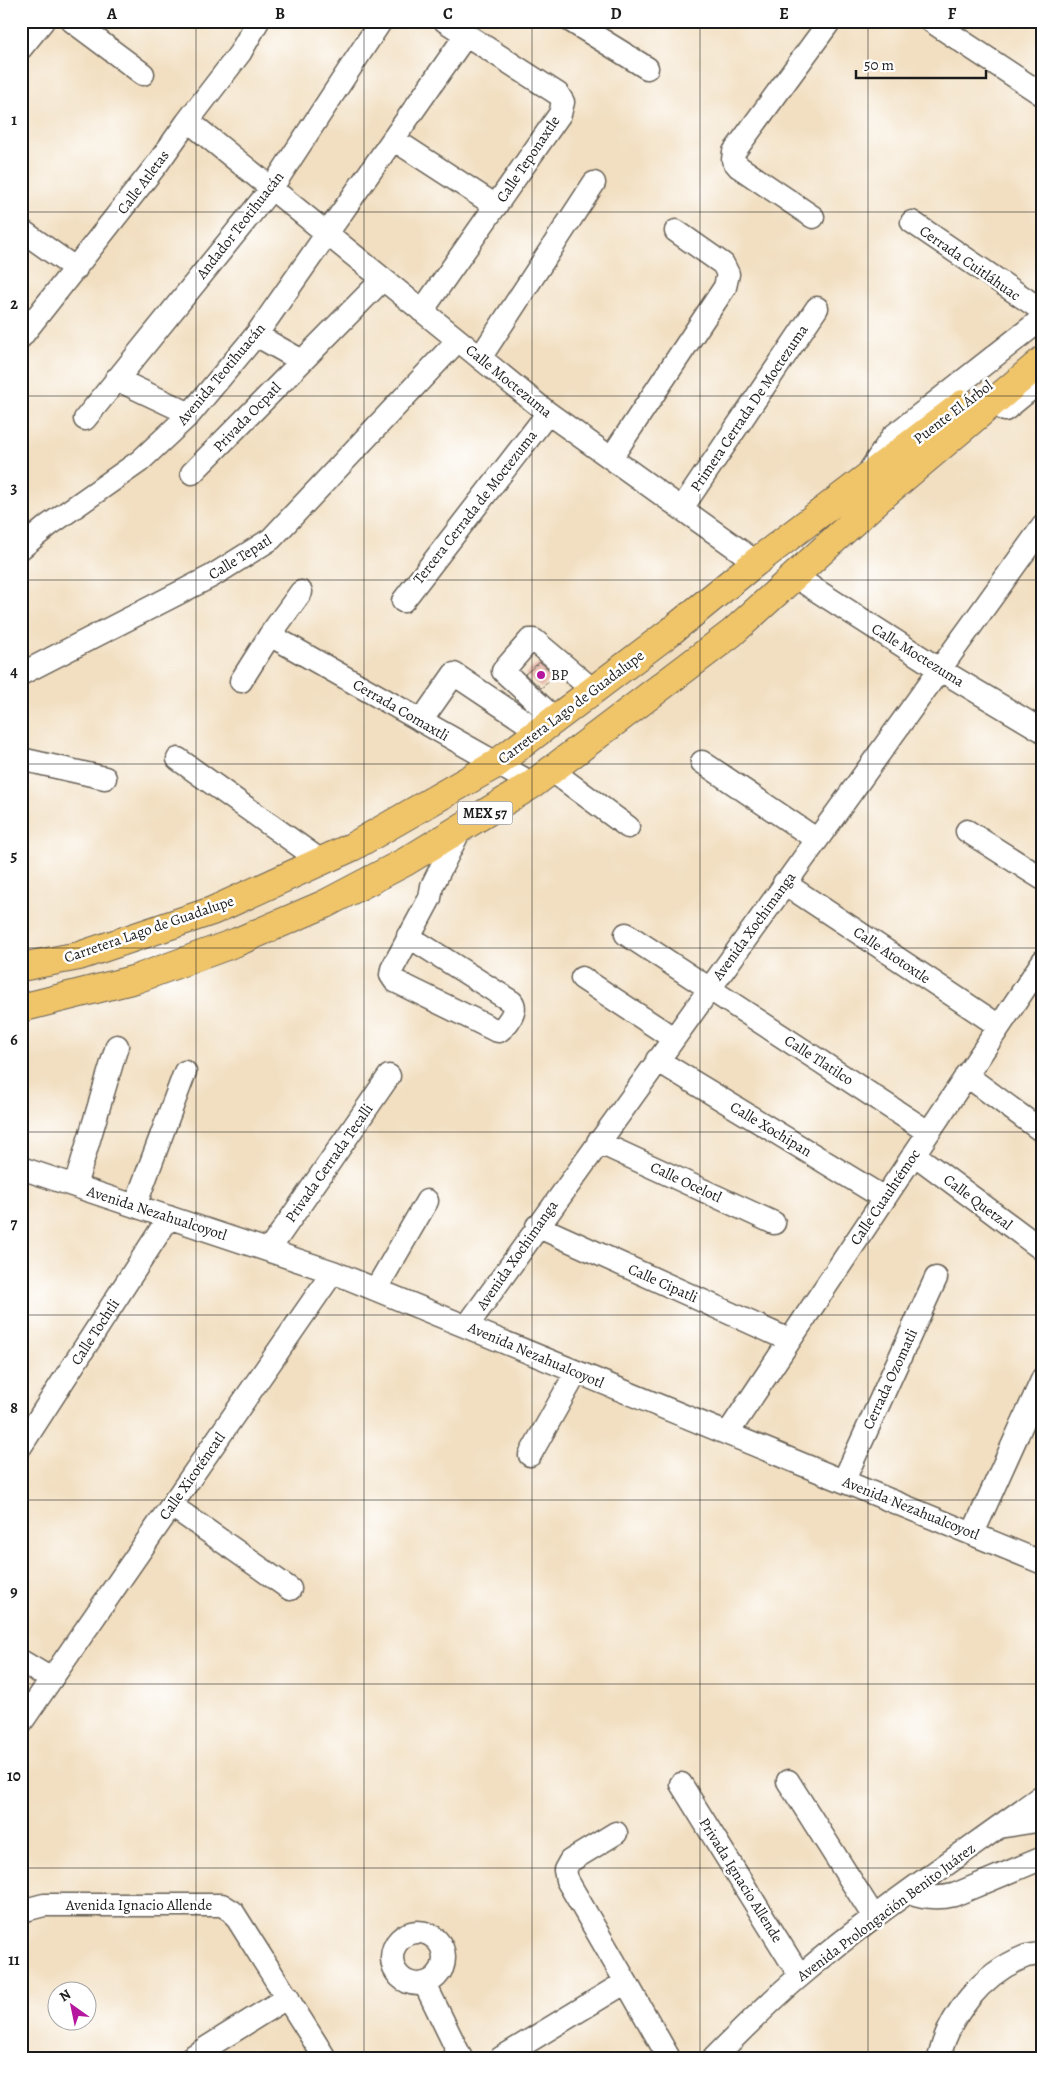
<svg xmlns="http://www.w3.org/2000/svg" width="1064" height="2079" font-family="Alegreya,serif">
	<rect width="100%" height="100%" fill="#fff"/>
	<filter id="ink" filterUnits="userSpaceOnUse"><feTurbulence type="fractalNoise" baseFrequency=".02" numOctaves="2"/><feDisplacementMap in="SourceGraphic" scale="10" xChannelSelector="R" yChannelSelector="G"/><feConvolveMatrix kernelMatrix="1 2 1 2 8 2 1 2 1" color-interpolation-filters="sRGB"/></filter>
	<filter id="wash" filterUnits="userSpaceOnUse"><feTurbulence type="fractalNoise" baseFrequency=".0096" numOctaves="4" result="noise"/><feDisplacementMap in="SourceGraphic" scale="20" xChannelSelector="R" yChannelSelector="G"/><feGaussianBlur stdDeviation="1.12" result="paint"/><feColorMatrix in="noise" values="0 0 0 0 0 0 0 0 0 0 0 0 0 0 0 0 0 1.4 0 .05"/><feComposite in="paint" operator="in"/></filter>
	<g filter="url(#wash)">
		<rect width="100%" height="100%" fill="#f2dfc1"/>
		<g id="blocks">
			<path fill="#dfa491" d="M 540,662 L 556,676 L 541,688 L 525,674 Z"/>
		</g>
	</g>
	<g filter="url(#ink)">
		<use href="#blocks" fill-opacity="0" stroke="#676056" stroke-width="1"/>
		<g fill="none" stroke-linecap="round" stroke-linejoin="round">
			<g stroke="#676056" stroke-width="25">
				<path id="minor" d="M 72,21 L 143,74
					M 571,21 L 647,68
					M 931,21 L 1043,95
					M 21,48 L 43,21
					M 197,128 L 548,413 L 756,562
					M 393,139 L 496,206
					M 813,217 L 739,167 L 733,160 L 734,152 L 830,21
					M 912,222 L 1043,311
					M 21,230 L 76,269
					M 422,311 L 560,114 L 563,102 L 558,94 L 445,21
					M 256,335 L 302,361
					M 21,337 L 158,163 L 187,122 L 240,53 L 258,21
					M 480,358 L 594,183
					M 116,379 L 190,414
					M 1005,410 L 1043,379
					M 85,419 L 271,189 L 381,21
					M 611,458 L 725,287 L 728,274 L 723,264 L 676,231
					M 870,470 L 893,436 L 1043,318
					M 192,473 L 383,279
					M 682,508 L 817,308
					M 21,548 L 49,525 L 140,461 L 190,414 L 256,335 L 466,35
					M 794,576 L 939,669 L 1043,731
					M 403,601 L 548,413
					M 270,635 L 533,784
					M 21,674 L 212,576 L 271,539 L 458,340
					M 241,681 L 270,635 L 301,592
					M 555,719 L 503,671 L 530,640 L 534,640 L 593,690
					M 421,721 L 454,674 L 539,731
					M 21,759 L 105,778
					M 178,759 L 321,861
					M 702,762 L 816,839
					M 551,770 L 628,827
					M 967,831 L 1043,879
					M 784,883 L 999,1026
					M 626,934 L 928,1132
					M 408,936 L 512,1002 C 518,1011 507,1025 499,1031 L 495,1030 L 395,981 L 391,975 L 392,969 L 430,898 L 432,886 L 460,830
					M 582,978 L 673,1038
					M 657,1060 L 884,1198
					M 966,1075 L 1043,1132
					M 598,1142 L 774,1223
					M 914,1154 L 1043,1250
					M 21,1168 L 333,1272 L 1043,1563
					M 75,1186 L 117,1046
					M 135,1206 L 185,1072
					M 537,1226 L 789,1340
					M 269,1250 L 389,1076
					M 376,1289 L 427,1201
					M 467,1326 L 1043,526
					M 728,1433 L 1043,961
					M 21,1446 L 169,1217
					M 530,1455 L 576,1373
					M 844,1480 L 936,1278
					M 172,1506 L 290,1589
					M 973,1533 L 1043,1378
					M 21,1661 L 51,1679
					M 21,1723 L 333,1272
					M 788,1781 L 874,1917
					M 681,1784 L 800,1976
					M 1005,1826 L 1043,1820
					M 909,1892 C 925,1898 938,1899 954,1895 L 1043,1858
					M 21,1911 L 44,1905 L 222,1905 L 233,1912 L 325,2058
					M392 1958a26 26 0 1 1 52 0a26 26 0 1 1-52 0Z
					M 626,1982 L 669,2058
					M 425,1984 L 461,2058
					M 190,2058 L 288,1997
					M 501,2058 L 626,1982 L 567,1880 L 565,1870 L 570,1861 L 616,1833
					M 714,2058 C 742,2030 769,2002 799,1977 C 876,1911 961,1855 1043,1795
					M 939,2058 C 949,2015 982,1974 1024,1957 C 1029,1955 1037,1955 1043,1953"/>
			</g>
			<g stroke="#676056" stroke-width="30">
				<path id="major" d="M 21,967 L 79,956 L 212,911 L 352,847 L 496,764 L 670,632 L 756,562 L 963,404
					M 21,1008 L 136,979 L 237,942 L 325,904 L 405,862 L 533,784 L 732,633 L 880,498 L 1043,360"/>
			</g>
			<use href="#minor" stroke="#fff" stroke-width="22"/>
			<use href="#major" stroke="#f0c469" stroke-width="28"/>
		</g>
	</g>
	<path fill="none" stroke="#1c1c1c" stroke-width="1" stroke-opacity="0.55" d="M 196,21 L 196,2058M 364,21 L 364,2058M 532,21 L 532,2058M 700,21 L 700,2058M 868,21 L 868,2058M 21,212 L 1043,212M 21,396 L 1043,396M 21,580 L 1043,580M 21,764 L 1043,764M 21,948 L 1043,948M 21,1132 L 1043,1132M 21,1315 L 1043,1315M 21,1500 L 1043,1500M 21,1684 L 1043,1684M 21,1868 L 1043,1868"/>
	<circle fill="#b5179e" stroke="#fff" stroke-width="2" cx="541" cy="675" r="5"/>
	<g text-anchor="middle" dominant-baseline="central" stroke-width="5" stroke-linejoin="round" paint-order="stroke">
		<rect fill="#fff" stroke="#606060" stroke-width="1" x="457.5" y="801.5" width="55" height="23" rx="4"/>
		<g font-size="14" font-weight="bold" fill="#1c1c1c">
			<text x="485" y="813">MEX 57</text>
		</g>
		<g font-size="15" fill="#1c1c1c" stroke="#fff">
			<text transform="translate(528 159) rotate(-56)">Calle Teponaxtle</text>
			<text transform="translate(143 182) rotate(-53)">Calle Atletas</text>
			<text transform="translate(240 225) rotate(-52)">Andador Teotihuacán</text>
			<text transform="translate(970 263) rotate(35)">Cerrada Cuitláhuac</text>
			<text transform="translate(221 374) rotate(-50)">Avenida Teotihuacán</text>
			<text transform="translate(509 381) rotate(39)">Calle Moctezuma</text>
			<text transform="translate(749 408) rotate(-56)">Primera Cerrada De Moctezuma</text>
			<text transform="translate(953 412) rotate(-37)">Puente El Árbol</text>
			<text transform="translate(247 417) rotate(-46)">Privada Ocpatl</text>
			<text transform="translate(475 507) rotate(-52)">Tercera Cerrada de Moctezuma</text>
			<text transform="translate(240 557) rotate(-32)">Calle Tepatl</text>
			<text transform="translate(918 655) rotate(32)">Calle Moctezuma</text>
			<text transform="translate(571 707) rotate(-37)">Carretera Lago de Guadalupe</text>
			<text transform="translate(401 710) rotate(30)">Cerrada Comaxtli</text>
			<text transform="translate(754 926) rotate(-54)">Avenida Xochimanga</text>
			<text transform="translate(149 929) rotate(-19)">Carretera Lago de Guadalupe</text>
			<text transform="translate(892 955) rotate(34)">Calle Atotoxtle</text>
			<text transform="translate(819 1060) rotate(33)">Calle Tlatilco</text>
			<text transform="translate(771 1129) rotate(31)">Calle Xochipan</text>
			<text transform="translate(329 1163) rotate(-55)">Privada Cerrada Tecalli</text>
			<text transform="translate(686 1182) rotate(25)">Calle Ocelotl</text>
			<text transform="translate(885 1197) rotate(-56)">Calle Cuauhtémoc</text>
			<text transform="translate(978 1202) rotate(37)">Calle Quetzal</text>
			<text transform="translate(157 1213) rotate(18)">Avenida Nezahualcoyotl</text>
			<text transform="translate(517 1255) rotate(-55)">Avenida Xochimanga</text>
			<text transform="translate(663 1283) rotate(24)">Calle Cipatli</text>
			<text transform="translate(95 1332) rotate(-57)">Calle Tochtli</text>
			<text transform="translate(536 1355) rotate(23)">Avenida Nezahualcoyotl</text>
			<text transform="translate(890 1379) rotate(-65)">Cerrada Ozomatli</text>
			<text transform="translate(192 1476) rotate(-55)">Calle Xicoténcatl</text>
			<text transform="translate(911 1508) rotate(22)">Avenida Nezahualcoyotl</text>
			<text transform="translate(741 1880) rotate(58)">Privada Ignacio Allende</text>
			<text x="139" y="1905">Avenida Ignacio Allende</text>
			<text transform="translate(886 1912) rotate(-37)">Avenida Prolongación Benito Juárez</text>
		</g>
		<g font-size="15" fill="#1c1c1c" stroke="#fff" text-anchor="start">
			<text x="551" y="675">BP</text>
		</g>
	</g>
	<rect width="1064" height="2079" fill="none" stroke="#fff" stroke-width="55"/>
	<g transform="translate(72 2006) rotate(327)"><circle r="24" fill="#ffffff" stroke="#a4a4a4"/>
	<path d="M0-4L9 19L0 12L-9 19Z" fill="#b5179e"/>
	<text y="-8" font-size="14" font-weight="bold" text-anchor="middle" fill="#1c1c1c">N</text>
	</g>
	<path d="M856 70v8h130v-8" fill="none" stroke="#1c1c1c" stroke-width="2.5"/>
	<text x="864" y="70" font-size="15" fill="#1c1c1c" stroke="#ffffff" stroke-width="4" paint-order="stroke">50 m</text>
	<rect x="28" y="28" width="1008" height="2024" fill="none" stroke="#1c1c1c" stroke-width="2"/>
	<g font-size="16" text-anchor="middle" font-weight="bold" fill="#1c1c1c">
		<text x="112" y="19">A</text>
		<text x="280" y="19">B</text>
		<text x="448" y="19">C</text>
		<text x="616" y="19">D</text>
		<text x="784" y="19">E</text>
		<text x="952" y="19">F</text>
		<text x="14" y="125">1</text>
		<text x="14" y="309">2</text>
		<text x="14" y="493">3</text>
		<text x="14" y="677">4</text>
		<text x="14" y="861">5</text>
		<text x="14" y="1045">6</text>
		<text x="14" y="1229">7</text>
		<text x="14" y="1413">8</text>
		<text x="14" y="1597">9</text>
		<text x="14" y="1781">10</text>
		<text x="14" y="1965">11</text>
	</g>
</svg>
